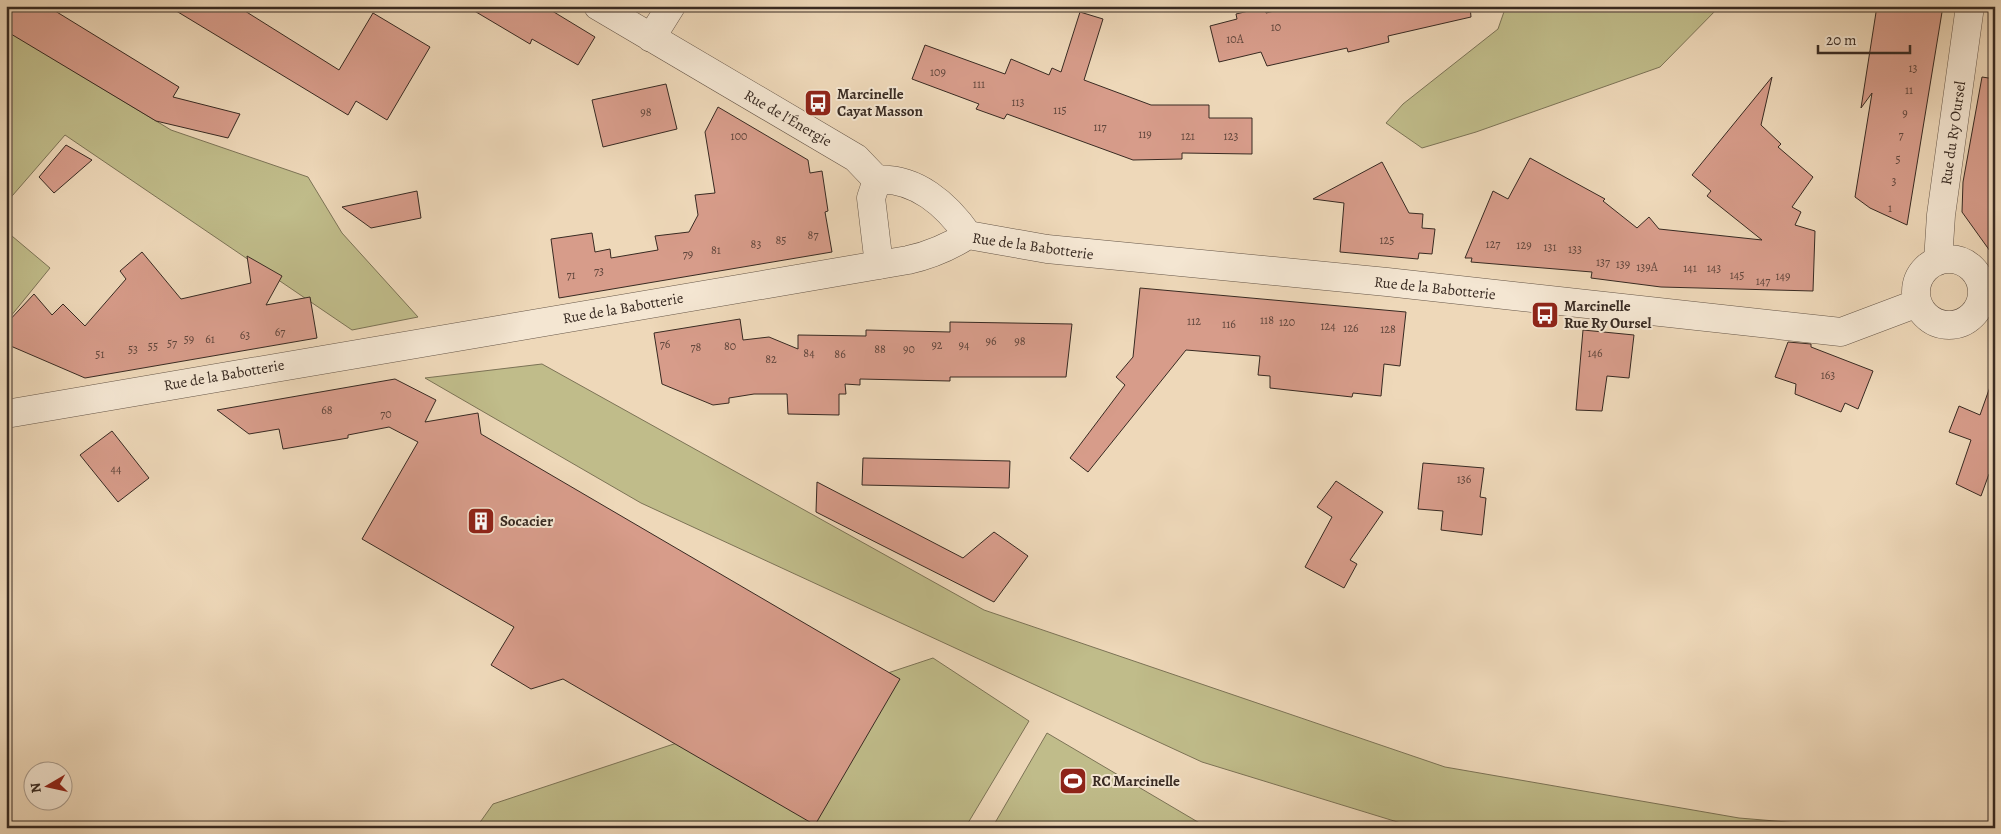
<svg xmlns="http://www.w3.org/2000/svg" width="2001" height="834" font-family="Alegreya,serif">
	<rect width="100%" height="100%" fill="#eed8b9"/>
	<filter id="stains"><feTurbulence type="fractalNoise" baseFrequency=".004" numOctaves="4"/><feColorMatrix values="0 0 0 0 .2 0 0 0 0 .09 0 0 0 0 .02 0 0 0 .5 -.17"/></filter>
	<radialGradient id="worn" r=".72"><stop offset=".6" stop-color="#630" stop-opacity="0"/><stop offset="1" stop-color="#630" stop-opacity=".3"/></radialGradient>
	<path fill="#c0bc8a" stroke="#7c7356" d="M 1506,6 L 1720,6 L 1660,67 L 1476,132 L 1422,148 L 1386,123 L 1403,104 L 1498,29 Z
		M 6,30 L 171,130 L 308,177 L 342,233 L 418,317 L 352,330 L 65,135 L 6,203 Z
		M 6,231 L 50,268 L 6,322 Z
		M 542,364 L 984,610 L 1445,767 L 1739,818 L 1859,828 L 1417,828 L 1202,762 L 641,503 L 425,378 Z
		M 933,658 L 1029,721 L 965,828 L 476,828 L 493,804 Z
		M 1047,733 L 1208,828 L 992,828 Z"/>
	<path fill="#d79c8a" stroke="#382a22" d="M 6,6 L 47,6 L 179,87 L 173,97 L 240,114 L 228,138 L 156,121 L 6,31 Z
		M 168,6 L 237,6 L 339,70 L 373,13 L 430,47 L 387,120 L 356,101 L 348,115 Z
		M 466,6 L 544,6 L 595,37 L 578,65 L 532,39 L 530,44 Z
		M 1294,6 L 1470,6 L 1471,17 L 1388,36 L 1389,42 L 1348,52 L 1347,48 L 1267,66 L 1261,52 L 1219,62 L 1210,26 L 1237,19 L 1236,14 L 1265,7 L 1266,13 Z
		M 1877,6 L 1943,6 L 1907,225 L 1870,208 L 1855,197 L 1872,93 L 1861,108 Z
		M 1080,12 L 1103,19 L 1084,80 L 1151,105 L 1209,105 L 1209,118 L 1252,118 L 1252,154 L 1182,153 L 1182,159 L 1133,160 L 1007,114 L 1004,119 L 976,109 L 979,104 L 912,79 L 925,45 L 1005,74 L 1011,59 L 1049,75 L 1052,68 L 1061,72 Z
		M 1772,77 L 1761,125 L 1781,144 L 1778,147 L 1813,177 L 1792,207 L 1801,212 L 1795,225 L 1815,231 L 1813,291 L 1661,287 L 1591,278 L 1592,272 L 1471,262 L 1472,258 L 1465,258 L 1493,191 L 1508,199 L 1530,158 L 1605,199 L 1603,201 L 1637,228 L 1649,217 L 1659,229 L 1762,240 L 1707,196 L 1711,191 L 1692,175 Z
		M 1982,77 L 1995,79 L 1995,258 L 1962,212 L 1963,182 Z
		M 666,84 L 677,129 L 603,147 L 592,100 Z
		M 718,107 L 808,160 L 810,173 L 822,171 L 828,211 L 825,212 L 832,252 L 559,298 L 551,239 L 592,233 L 595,252 L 610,249 L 611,258 L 658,250 L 655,236 L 689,232 L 698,215 L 695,195 L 715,193 L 705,132 Z
		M 66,145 L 92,160 L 54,193 L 39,177 Z
		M 1382,162 L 1409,213 L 1423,214 L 1422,228 L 1435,229 L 1432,254 L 1419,253 L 1418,259 L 1340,252 L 1344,203 L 1313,199 Z
		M 417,191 L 421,218 L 371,228 L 342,207 Z
		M 142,252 L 181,299 L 251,283 L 247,256 L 282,276 L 266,305 L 310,297 L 317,338 L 85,378 L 6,344 L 6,324 L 34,294 L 52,315 L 63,304 L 85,326 L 126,279 L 120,271 Z
		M 1140,288 L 1406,312 L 1400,366 L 1384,364 L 1381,396 L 1353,393 L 1352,397 L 1270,388 L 1270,376 L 1258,375 L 1260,356 L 1186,350 L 1088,472 L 1070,458 L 1125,385 L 1116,377 L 1133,357 Z
		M 740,319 L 743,340 L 769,337 L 798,349 L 798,335 L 866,336 L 866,330 L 950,332 L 950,322 L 1072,324 L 1066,377 L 950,377 L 950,381 L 860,379 L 860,385 L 845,384 L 846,394 L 839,394 L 839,415 L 788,414 L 787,394 L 754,394 L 729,398 L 729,403 L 713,405 L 662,384 L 654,333 Z
		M 1583,330 L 1634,335 L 1629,378 L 1607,376 L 1602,411 L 1576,410 Z
		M 1788,342 L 1811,344 L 1811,347 L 1873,371 L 1858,409 L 1845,403 L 1841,412 L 1795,394 L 1796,384 L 1775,377 Z
		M 395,379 L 436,400 L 425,422 L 478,413 L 481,434 L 900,679 L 815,825 L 563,679 L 531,689 L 491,665 L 514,627 L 362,539 L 418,442 L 389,427 L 348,435 L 348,438 L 283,449 L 279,429 L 249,434 L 217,410 Z
		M 1991,384 L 1995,385 L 1995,476 L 1989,474 L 1981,496 L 1956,484 L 1971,440 L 1949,432 L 1959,406 L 1980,415 Z
		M 112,431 L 149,478 L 118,502 L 80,455 Z
		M 863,458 L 1010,461 L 1009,488 L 862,485 Z
		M 1423,463 L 1484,468 L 1480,497 L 1486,498 L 1482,535 L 1441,530 L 1443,511 L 1418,509 Z
		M 1336,481 L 1383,512 L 1350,560 L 1357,564 L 1344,588 L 1305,567 L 1332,517 L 1317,507 Z
		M 817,482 L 963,558 L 994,532 L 1028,556 L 994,602 L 816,512 Z"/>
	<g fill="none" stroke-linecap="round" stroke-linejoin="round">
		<g stroke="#665648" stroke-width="29">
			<path id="street" d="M 598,6 L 856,158 L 877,180
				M 651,38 L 671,6
				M 877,180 C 916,177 947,205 968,235
				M 877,180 L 871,198 L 879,265
				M1916 292a33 33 0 1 1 66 0a33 33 0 1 1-66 0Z
				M 1938,261 L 1941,215 L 1970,6
				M 6,414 L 908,260 C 931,255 949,247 968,235 L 1047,249 L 1387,282 L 1841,332 L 1918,303"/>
		</g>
		<use href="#street" stroke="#f4e6d2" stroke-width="28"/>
	</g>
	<defs>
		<g id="bus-square" transform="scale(1.4375)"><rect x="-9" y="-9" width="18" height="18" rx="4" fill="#8f2418" stroke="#f4e6d2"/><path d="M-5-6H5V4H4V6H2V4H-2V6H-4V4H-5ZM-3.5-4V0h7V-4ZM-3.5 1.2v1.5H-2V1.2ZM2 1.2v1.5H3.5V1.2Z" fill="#fff"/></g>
		<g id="building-square" transform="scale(1.4375)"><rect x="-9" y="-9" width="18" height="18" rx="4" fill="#8f2418" stroke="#f4e6d2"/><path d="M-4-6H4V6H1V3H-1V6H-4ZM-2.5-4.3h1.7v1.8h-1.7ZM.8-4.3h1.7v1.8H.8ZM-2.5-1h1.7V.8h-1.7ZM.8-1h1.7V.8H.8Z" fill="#fff"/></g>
		<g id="stadium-square" transform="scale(1.4375)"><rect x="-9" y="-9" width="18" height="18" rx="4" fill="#8f2418" stroke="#f4e6d2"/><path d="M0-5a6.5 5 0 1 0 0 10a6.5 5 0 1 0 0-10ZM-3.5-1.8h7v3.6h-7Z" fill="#fff"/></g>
	</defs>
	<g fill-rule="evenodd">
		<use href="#bus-square" x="818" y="103"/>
		<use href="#bus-square" x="1545" y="315"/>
		<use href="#building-square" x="481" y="521"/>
		<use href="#stadium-square" x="1073" y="781"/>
	</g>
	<g text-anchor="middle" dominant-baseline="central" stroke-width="4" stroke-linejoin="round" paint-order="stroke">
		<g font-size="12" fill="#60463c">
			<text x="1276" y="27">10</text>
			<text x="1235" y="39">10A</text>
			<text x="1913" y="68">13</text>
			<text x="938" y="72">109</text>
			<text x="979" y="84">111</text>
			<text x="1909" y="90">11</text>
			<text x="1018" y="102">113</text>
			<text x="1060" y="110">115</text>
			<text x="646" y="112">98</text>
			<text x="1905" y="113">9</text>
			<text x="1100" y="127">117</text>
			<text x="1145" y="134">119</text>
			<text x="1901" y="135">7</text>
			<text x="739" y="136">100</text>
			<text x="1188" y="136">121</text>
			<text x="1231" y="136">123</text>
			<text x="1898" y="159">5</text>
			<text x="1894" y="181">3</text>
			<text x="1890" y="208">1</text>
			<text x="813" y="235">87</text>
			<text x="781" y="240">85</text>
			<text x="1387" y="240">125</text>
			<text x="756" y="244">83</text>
			<text x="1493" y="244">127</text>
			<text x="1524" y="245">129</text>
			<text x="1550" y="247">131</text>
			<text x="1575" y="249">133</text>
			<text x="716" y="250">81</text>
			<text x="688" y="254">79</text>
			<text x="1603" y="262">137</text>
			<text x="1623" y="264">139</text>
			<text x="1647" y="267">139A</text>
			<text x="1690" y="268">141</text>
			<text x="1714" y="268">143</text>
			<text x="599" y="271">73</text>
			<text x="571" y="275">71</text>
			<text x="1737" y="275">145</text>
			<text x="1783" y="276">149</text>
			<text x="1763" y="281">147</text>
			<text x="1267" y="320">118</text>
			<text x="1194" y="321">112</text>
			<text x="1287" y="322">120</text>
			<text x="1229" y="324">116</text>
			<text x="1328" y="326">124</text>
			<text x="1351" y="328">126</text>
			<text x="1388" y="329">128</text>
			<text x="280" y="332">67</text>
			<text x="245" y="335">63</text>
			<text x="189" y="339">59</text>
			<text x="210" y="339">61</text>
			<text x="991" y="341">96</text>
			<text x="1020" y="341">98</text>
			<text x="172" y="343">57</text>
			<text x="665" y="344">76</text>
			<text x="937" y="345">92</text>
			<text x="964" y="345">94</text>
			<text x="153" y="346">55</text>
			<text x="730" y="346">80</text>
			<text x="696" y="347">78</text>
			<text x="133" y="349">53</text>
			<text x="880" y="349">88</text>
			<text x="909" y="349">90</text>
			<text x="809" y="353">84</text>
			<text x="1595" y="353">146</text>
			<text x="100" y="354">51</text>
			<text x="840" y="354">86</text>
			<text x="771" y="359">82</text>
			<text x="1828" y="375">163</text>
			<text x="327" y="410">68</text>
			<text x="386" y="414">70</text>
			<text x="116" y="469">44</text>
			<text x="1464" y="479">136</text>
		</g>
		<g font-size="15" font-weight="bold" fill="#382a22" stroke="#f4e6d2" text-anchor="start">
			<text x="837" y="94">Marcinelle<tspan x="837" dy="17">Cayat Masson</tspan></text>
			<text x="1564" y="306">Marcinelle<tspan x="1564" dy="17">Rue Ry Oursel</tspan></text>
			<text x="500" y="521">Socacier</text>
			<text x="1092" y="781">RC Marcinelle</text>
		</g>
		<g font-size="15" fill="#382a22" stroke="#f4e6d2">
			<text transform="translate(788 118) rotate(30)">Rue de l'Énergie</text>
			<text transform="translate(1953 133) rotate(-82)">Rue du Ry Oursel</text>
			<text transform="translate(1033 246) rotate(8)">Rue de la Babotterie</text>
			<text transform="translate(1435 288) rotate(6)">Rue de la Babotterie</text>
			<text transform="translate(623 308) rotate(-10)">Rue de la Babotterie</text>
			<text transform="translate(224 375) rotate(-10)">Rue de la Babotterie</text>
		</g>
	</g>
	<rect width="2001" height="834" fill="none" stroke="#eed8b9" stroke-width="25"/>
	<rect x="8" y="8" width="1986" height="819" fill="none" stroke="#382a22" stroke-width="2.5"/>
	<rect x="12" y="12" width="1976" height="809" fill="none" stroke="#382a22"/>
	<g transform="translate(48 786) rotate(261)"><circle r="24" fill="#f4e6d2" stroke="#a99b8c"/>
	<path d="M0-4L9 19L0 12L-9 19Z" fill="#8f2418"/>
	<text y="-8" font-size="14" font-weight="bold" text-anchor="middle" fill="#382a22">N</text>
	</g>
	<path d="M1818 45v8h92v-8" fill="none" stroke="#382a22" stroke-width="2.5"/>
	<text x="1826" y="45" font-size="15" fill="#382a22" stroke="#f4e6d2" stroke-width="4" paint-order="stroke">20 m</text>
	<rect width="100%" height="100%" filter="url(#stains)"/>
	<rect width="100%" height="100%" fill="url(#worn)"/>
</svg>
